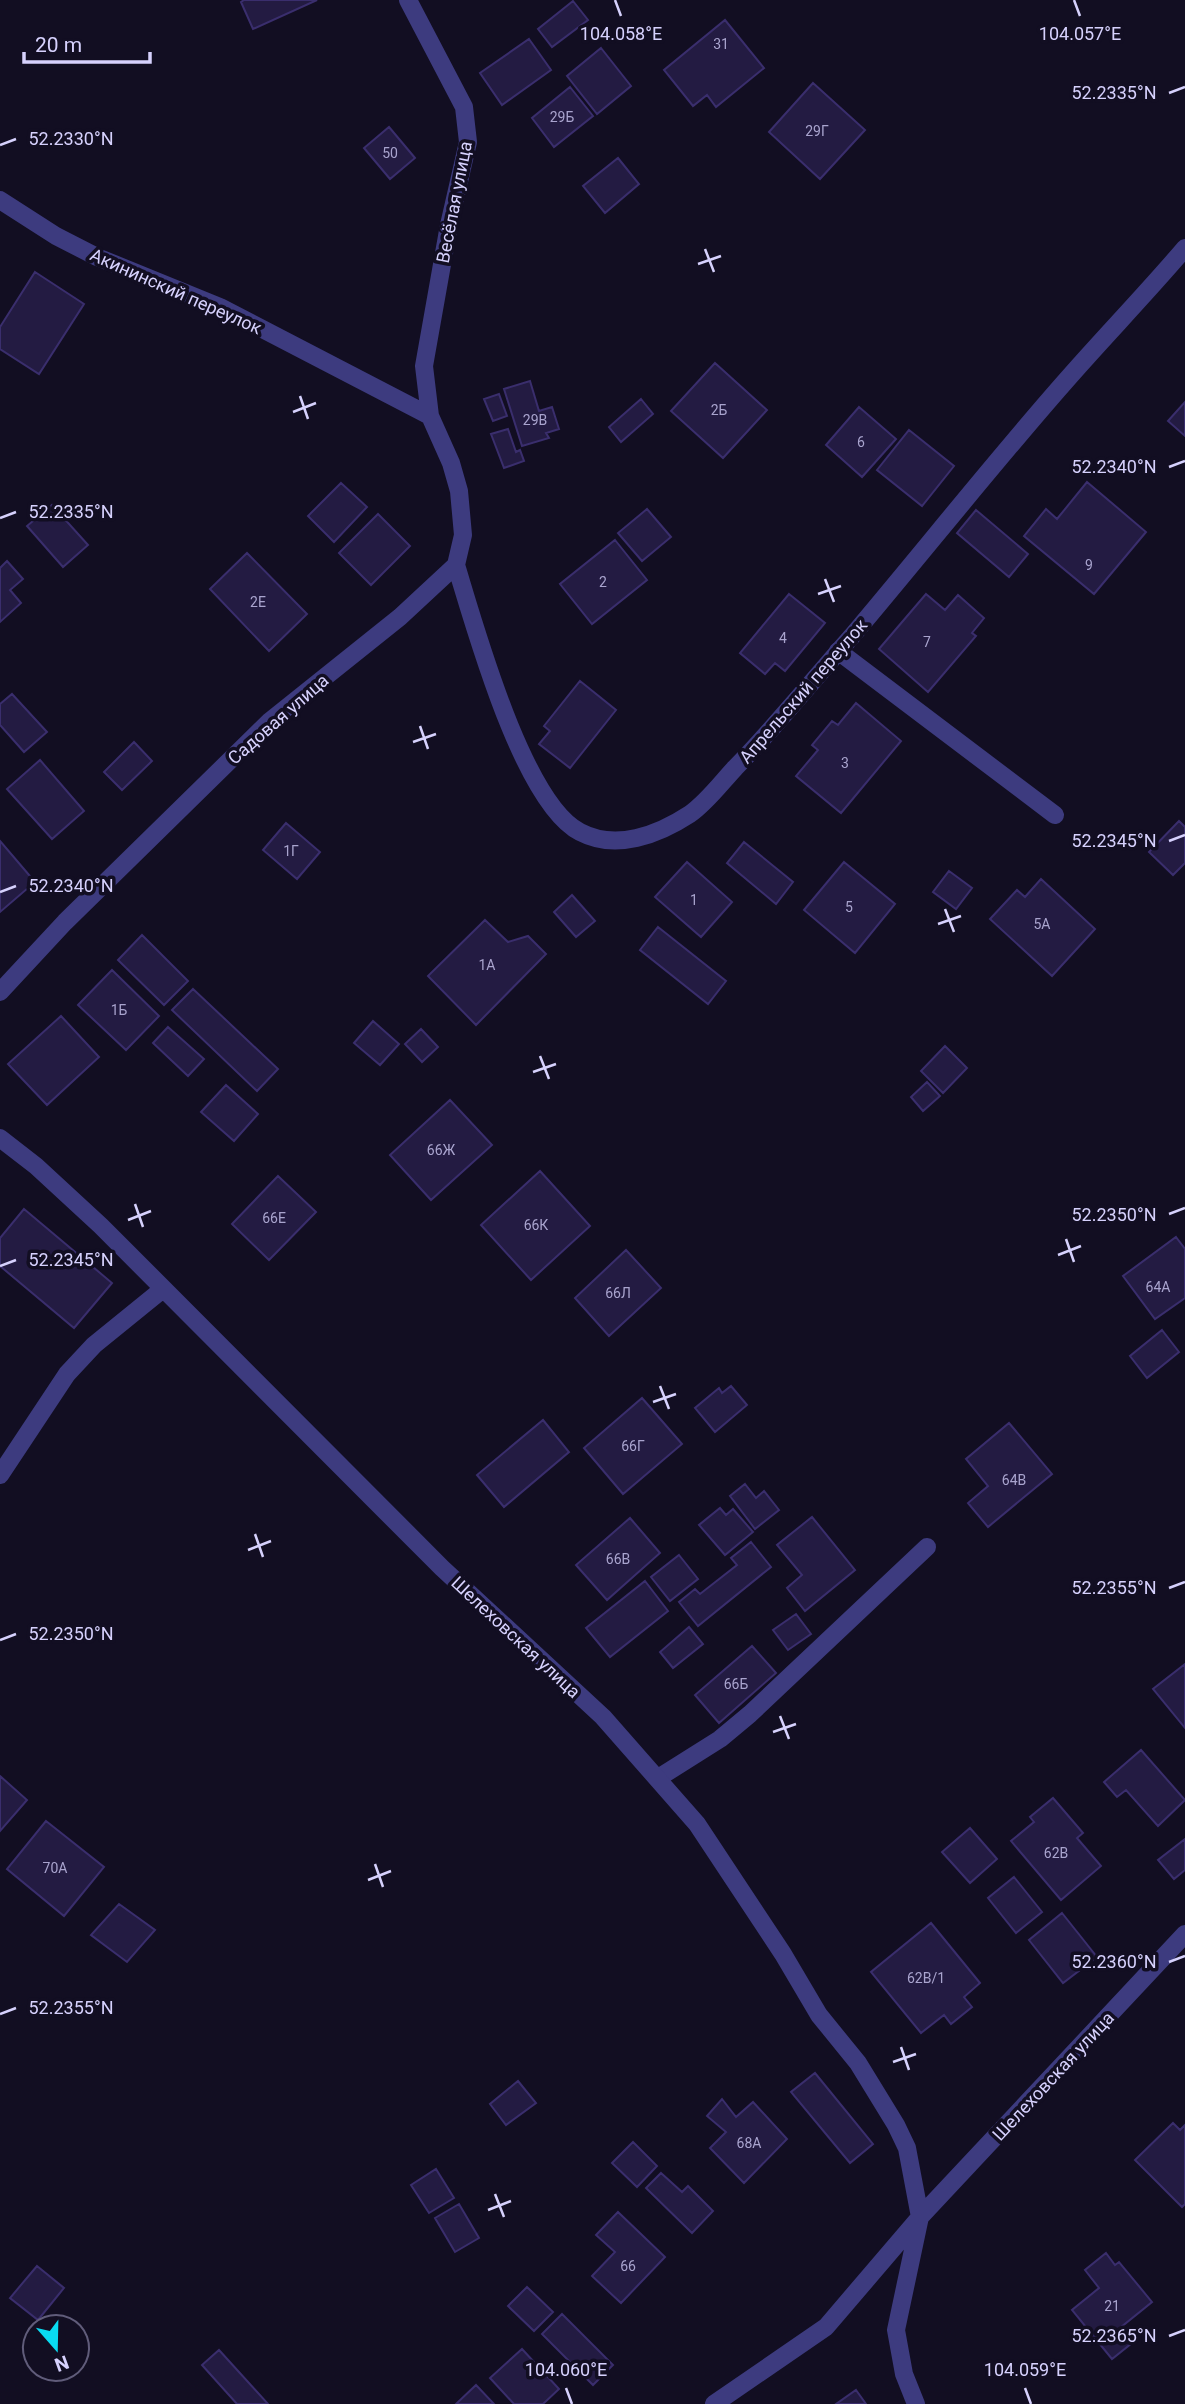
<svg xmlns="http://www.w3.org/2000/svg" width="1185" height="2404" font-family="Roboto,sans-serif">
	<rect width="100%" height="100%" fill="#120e22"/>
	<path fill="#231b42" stroke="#3a2e6d" stroke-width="2" d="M 244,0 L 317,0 L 253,29 L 241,2 Z
		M 573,1 L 588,20 L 552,47 L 538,29 Z
		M 725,20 L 764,68 L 716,107 L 707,95 L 693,106 L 664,70 Z
		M 529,39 L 551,70 L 502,105 L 480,73 Z
		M 601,48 L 631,86 L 597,114 L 567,76 Z
		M 813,83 L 865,130 L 820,179 L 769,132 Z
		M 570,87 L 593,116 L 554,147 L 532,118 Z
		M 389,127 L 415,158 L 390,179 L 364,148 Z
		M 618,158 L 639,184 L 605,213 L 583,186 Z
		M 35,272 L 84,304 L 39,374 L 0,349 L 0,327 Z
		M 715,363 L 767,410 L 723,458 L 671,411 Z
		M 530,381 L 539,411 L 552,407 L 559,429 L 546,433 L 549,438 L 522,446 L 504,389 Z
		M 499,394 L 507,416 L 493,421 L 484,399 Z
		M 641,399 L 653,414 L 621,442 L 609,427 Z
		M 1185,402 L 1185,436 L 1168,421 Z
		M 859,407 L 896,439 L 862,477 L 826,445 Z
		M 508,429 L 516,452 L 520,450 L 524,461 L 504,468 L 491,434 Z
		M 909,430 L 954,466 L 922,506 L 877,470 Z
		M 1087,482 L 1146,532 L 1094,594 L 1024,536 L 1046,509 L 1057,519 Z
		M 341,483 L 367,507 L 334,542 L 308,516 Z
		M 52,505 L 88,545 L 63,567 L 27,526 Z
		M 647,509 L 671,537 L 642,561 L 618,533 Z
		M 976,510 L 1028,554 L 1009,577 L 957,533 Z
		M 378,514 L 410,546 L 371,585 L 339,553 Z
		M 615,540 L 647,580 L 592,624 L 560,584 Z
		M 247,553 L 307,614 L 269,651 L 210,589 Z
		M 7,561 L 23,579 L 10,590 L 21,603 L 0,622 L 0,568 Z
		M 789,594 L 825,623 L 785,671 L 775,663 L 765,674 L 740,653 Z
		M 926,594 L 945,610 L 958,595 L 984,618 L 972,633 L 976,636 L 928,692 L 879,649 Z
		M 580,681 L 616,710 L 570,768 L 539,744 L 550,731 L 544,726 Z
		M 12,694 L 47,732 L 24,752 L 0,725 L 0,704 Z
		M 856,703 L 901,741 L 841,813 L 796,776 L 818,750 L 812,745 L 832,721 L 838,725 Z
		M 134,742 L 152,761 L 122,790 L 104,772 Z
		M 40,760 L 84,811 L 52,839 L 7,789 Z
		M 1179,821 L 1185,827 L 1185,863 L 1173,875 L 1149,852 Z
		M 286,823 L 320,852 L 297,879 L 263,850 Z
		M 0,841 L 35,882 L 0,912 Z
		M 744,842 L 793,882 L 776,904 L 727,863 Z
		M 687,862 L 732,902 L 701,937 L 655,897 Z
		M 844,862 L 895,904 L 855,953 L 804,910 Z
		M 949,871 L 972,888 L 956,909 L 933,892 Z
		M 1041,879 L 1095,929 L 1052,976 L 990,919 L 1017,890 L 1025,897 Z
		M 572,895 L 595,921 L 576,937 L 554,912 Z
		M 485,920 L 508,942 L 528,936 L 546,954 L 476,1025 L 428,976 Z
		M 658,927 L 726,981 L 708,1004 L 640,950 Z
		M 142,935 L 188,981 L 164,1005 L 118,960 Z
		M 112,970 L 159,1016 L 126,1050 L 78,1005 Z
		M 193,989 L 278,1069 L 257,1091 L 172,1010 Z
		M 61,1016 L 99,1057 L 47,1105 L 8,1064 Z
		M 373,1021 L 399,1044 L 380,1065 L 354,1043 Z
		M 168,1027 L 204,1059 L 188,1076 L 153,1043 Z
		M 421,1029 L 438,1047 L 422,1062 L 405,1044 Z
		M 945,1046 L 967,1068 L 943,1093 L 921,1071 Z
		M 927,1082 L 940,1096 L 923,1111 L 911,1097 Z
		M 226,1085 L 258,1114 L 234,1141 L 201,1112 Z
		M 450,1100 L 492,1145 L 431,1200 L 390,1155 Z
		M 540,1171 L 590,1226 L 531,1280 L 481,1225 Z
		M 278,1176 L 316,1212 L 269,1260 L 232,1224 Z
		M 24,1209 L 112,1283 L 74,1328 L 0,1266 L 0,1238 Z
		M 1176,1237 L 1185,1249 L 1185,1298 L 1155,1319 L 1123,1276 Z
		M 626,1250 L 661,1288 L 609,1336 L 575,1298 Z
		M 1162,1330 L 1179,1352 L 1147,1378 L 1130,1356 Z
		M 731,1386 L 747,1405 L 715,1432 L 695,1408 L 719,1388 L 722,1393 Z
		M 642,1398 L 682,1444 L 623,1494 L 584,1448 Z
		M 543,1420 L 569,1452 L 504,1507 L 477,1475 Z
		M 1009,1423 L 1052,1474 L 988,1527 L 968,1503 L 988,1486 L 966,1459 Z
		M 745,1484 L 756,1498 L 764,1491 L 779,1510 L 755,1529 L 730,1496 Z
		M 720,1508 L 726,1515 L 733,1509 L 753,1532 L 725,1555 L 699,1525 Z
		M 812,1517 L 855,1570 L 805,1611 L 787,1588 L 802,1575 L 777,1545 Z
		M 630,1518 L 660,1553 L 607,1600 L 576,1565 Z
		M 751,1542 L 771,1567 L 698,1626 L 679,1602 L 695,1589 L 700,1594 L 737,1565 L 731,1558 Z
		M 679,1555 L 698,1579 L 670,1601 L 651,1577 Z
		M 645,1581 L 668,1611 L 610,1657 L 586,1628 Z
		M 796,1614 L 811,1634 L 788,1650 L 773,1630 Z
		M 689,1627 L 703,1644 L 673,1668 L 660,1652 Z
		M 752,1646 L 776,1673 L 719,1723 L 695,1695 Z
		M 1185,1664 L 1185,1728 L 1153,1689 Z
		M 1141,1750 L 1185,1800 L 1158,1826 L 1126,1790 L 1117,1797 L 1104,1782 Z
		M 0,1776 L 27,1800 L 0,1831 Z
		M 1053,1798 L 1083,1833 L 1077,1838 L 1101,1866 L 1061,1900 L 1011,1841 L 1034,1822 L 1030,1817 Z
		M 46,1821 L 104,1867 L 64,1916 L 7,1869 Z
		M 970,1828 L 997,1859 L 970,1883 L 942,1852 Z
		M 1185,1839 L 1185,1870 L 1174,1879 L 1158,1860 Z
		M 1014,1877 L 1042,1912 L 1016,1933 L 988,1898 Z
		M 119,1904 L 155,1930 L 127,1962 L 91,1935 Z
		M 1062,1913 L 1097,1957 L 1063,1983 L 1029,1940 Z
		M 931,1923 L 980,1983 L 964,1997 L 972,2007 L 951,2024 L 944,2015 L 921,2033 L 871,1972 Z
		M 815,2073 L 873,2144 L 850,2163 L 791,2092 Z
		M 518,2081 L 536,2103 L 506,2125 L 490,2104 Z
		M 722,2099 L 736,2117 L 753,2102 L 787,2139 L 744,2183 L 710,2148 L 726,2132 L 707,2116 Z
		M 1173,2123 L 1180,2130 L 1185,2125 L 1185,2204 L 1182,2207 L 1135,2160 Z
		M 633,2142 L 657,2166 L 637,2187 L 612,2163 Z
		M 436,2169 L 454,2198 L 429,2213 L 411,2185 Z
		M 661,2173 L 682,2192 L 688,2186 L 713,2211 L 692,2233 L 646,2188 Z
		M 459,2204 L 479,2238 L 455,2252 L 435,2218 Z
		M 618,2212 L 665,2257 L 621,2303 L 592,2276 L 615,2252 L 596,2235 Z
		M 1106,2253 L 1115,2265 L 1119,2262 L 1152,2302 L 1120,2328 L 1132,2343 L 1112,2359 L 1072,2310 L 1099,2288 L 1085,2270 Z
		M 37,2266 L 64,2288 L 38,2320 L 10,2298 Z
		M 527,2287 L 553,2312 L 534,2331 L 508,2306 Z
		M 562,2314 L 613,2365 L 593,2385 L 542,2334 Z
		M 522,2349 L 559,2389 L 543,2404 L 514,2404 L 490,2378 Z
		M 219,2350 L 268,2404 L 237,2404 L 202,2365 Z
		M 476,2385 L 494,2404 L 456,2404 Z
		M 856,2390 L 866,2404 L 836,2404 Z"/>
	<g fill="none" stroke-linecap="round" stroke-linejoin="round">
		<path stroke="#3d3b7f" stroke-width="18" d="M 838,651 L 1055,815
			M 658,1778 L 720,1739 L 750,1714 L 927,1547"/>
		<path stroke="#3d3b7f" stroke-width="18" d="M 0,200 L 56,236 L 97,257 L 220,307 L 430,416
			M 456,565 C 475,627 523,803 580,832 C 616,851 658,835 690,814 C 707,802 721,783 735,768 C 776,726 813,680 852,636 C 923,552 991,466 1063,384 C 1103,338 1146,294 1185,248
			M 0,992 L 65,922 L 270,721 L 400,617 L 456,565 L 463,535 L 459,491 L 451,463 L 430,416 L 424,366 L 449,225 L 468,142 L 464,107 L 408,0
			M 0,1138 L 36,1166 L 101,1226 L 442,1568 L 603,1717 L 697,1824 L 783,1954 L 819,2015 L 858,2063 L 896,2125 L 907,2148 L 920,2217 L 896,2330 L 904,2374 L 916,2404
			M 0,1475 L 67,1374 L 94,1345 L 163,1289
			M 714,2404 L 826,2327 L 920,2217 L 1185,1934"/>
	</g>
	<path fill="none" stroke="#d6d1fd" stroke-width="2.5" d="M 615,0 L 621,16M 1074,0 L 1080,16M 1169,93 L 1185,87M 0,145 L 16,139M 705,249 L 714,272M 698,264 L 721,256M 300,396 L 308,419M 293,412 L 316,403M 1169,467 L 1185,461M 0,518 L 16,512M 825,579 L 834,602M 818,594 L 841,586M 420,726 L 428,749M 413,742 L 436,734M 1169,841 L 1185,835M 0,892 L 16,886M 945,909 L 954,932M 938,924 L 961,916M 540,1056 L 549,1079M 533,1072 L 556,1064M 135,1204 L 143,1227M 1169,1214 L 1185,1208M 128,1220 L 151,1211M 1066,1239 L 1074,1262M 1058,1255 L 1081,1246M 0,1266 L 16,1260M 660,1386 L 669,1409M 653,1402 L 676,1394M 255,1534 L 263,1557M 248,1550 L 271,1541M 1169,1588 L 1185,1582M 0,1640 L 16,1634M 780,1716 L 789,1739M 773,1732 L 796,1724M 375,1864 L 383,1887M 368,1880 L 391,1871M 1169,1962 L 1185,1956M 0,2014 L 16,2008M 901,2047 L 909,2070M 893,2062 L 916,2054M 495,2194 L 504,2217M 488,2210 L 511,2201M 1169,2336 L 1185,2330M 566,2388 L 572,2404M 1025,2388 L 1031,2404"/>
	<g text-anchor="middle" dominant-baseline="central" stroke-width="7" stroke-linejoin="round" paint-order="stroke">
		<g font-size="14" fill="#a9a4ce">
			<text x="721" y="44">31</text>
			<text x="562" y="117">29Б</text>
			<text x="817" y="131">29Г</text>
			<text x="390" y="153">50</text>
			<text x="719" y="410">2Б</text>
			<text x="535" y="420">29В</text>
			<text x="861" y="442">6</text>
			<text x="1089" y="565">9</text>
			<text x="603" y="582">2</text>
			<text x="258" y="602">2Е</text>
			<text x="783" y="638">4</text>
			<text x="927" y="642">7</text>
			<text x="845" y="763">3</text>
			<text x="291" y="851">1Г</text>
			<text x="694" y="900">1</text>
			<text x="849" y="907">5</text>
			<text x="1042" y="924">5А</text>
			<text x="487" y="965">1А</text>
			<text x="119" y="1010">1Б</text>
			<text x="441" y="1150">66Ж</text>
			<text x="274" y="1218">66Е</text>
			<text x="536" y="1225">66К</text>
			<text x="1158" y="1287">64А</text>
			<text x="618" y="1293">66Л</text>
			<text x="633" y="1446">66Г</text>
			<text x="1014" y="1480">64В</text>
			<text x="618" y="1559">66В</text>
			<text x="736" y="1684">66Б</text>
			<text x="1056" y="1853">62В</text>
			<text x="55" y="1868">70А</text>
			<text x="926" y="1978">62В/1</text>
			<text x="749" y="2143">68А</text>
			<text x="628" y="2266">66</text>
			<text x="1112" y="2306">21</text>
		</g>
		<g font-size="18" fill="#d6d1fd" stroke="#120e22">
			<text transform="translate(454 202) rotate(-79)">Весёлая улица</text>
			<text transform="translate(176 291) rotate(24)">Акининский переулок</text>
			<text transform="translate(803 691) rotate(-49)">Апрельский переулок</text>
			<text transform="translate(278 719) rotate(-41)">Садовая улица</text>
			<text transform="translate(516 1637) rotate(43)">Шелеховская улица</text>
			<text transform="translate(1053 2076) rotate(-47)">Шелеховская улица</text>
		</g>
	</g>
	<g font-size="18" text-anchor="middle" fill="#d6d1fd" stroke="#120e22" stroke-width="7" stroke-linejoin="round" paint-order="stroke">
		<text x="621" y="40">104.058°E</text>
		<text x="1080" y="40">104.057°E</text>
		<text x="1114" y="99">52.2335°N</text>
		<text x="71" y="145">52.2330°N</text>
		<text x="1114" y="473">52.2340°N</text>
		<text x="71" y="518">52.2335°N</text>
		<text x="1114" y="847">52.2345°N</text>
		<text x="71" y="892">52.2340°N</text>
		<text x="1114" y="1221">52.2350°N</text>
		<text x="71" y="1266">52.2345°N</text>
		<text x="1114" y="1594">52.2355°N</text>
		<text x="71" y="1640">52.2350°N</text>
		<text x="1114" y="1968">52.2360°N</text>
		<text x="71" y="2014">52.2355°N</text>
		<text x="1114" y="2342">52.2365°N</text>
		<text x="566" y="2376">104.060°E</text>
		<text x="1025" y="2376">104.059°E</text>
	</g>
	<g transform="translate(56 2348) rotate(160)"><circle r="33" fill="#120e22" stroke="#605c7a" stroke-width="2"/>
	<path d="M0-5L12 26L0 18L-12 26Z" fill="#09dcf2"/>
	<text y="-10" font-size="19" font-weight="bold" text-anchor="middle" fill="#d6d1fd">N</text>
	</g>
	<path d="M24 52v10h126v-10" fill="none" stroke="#d6d1fd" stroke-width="3.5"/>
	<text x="35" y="52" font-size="21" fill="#d6d1fd" stroke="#120e22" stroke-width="5" paint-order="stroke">20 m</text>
</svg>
